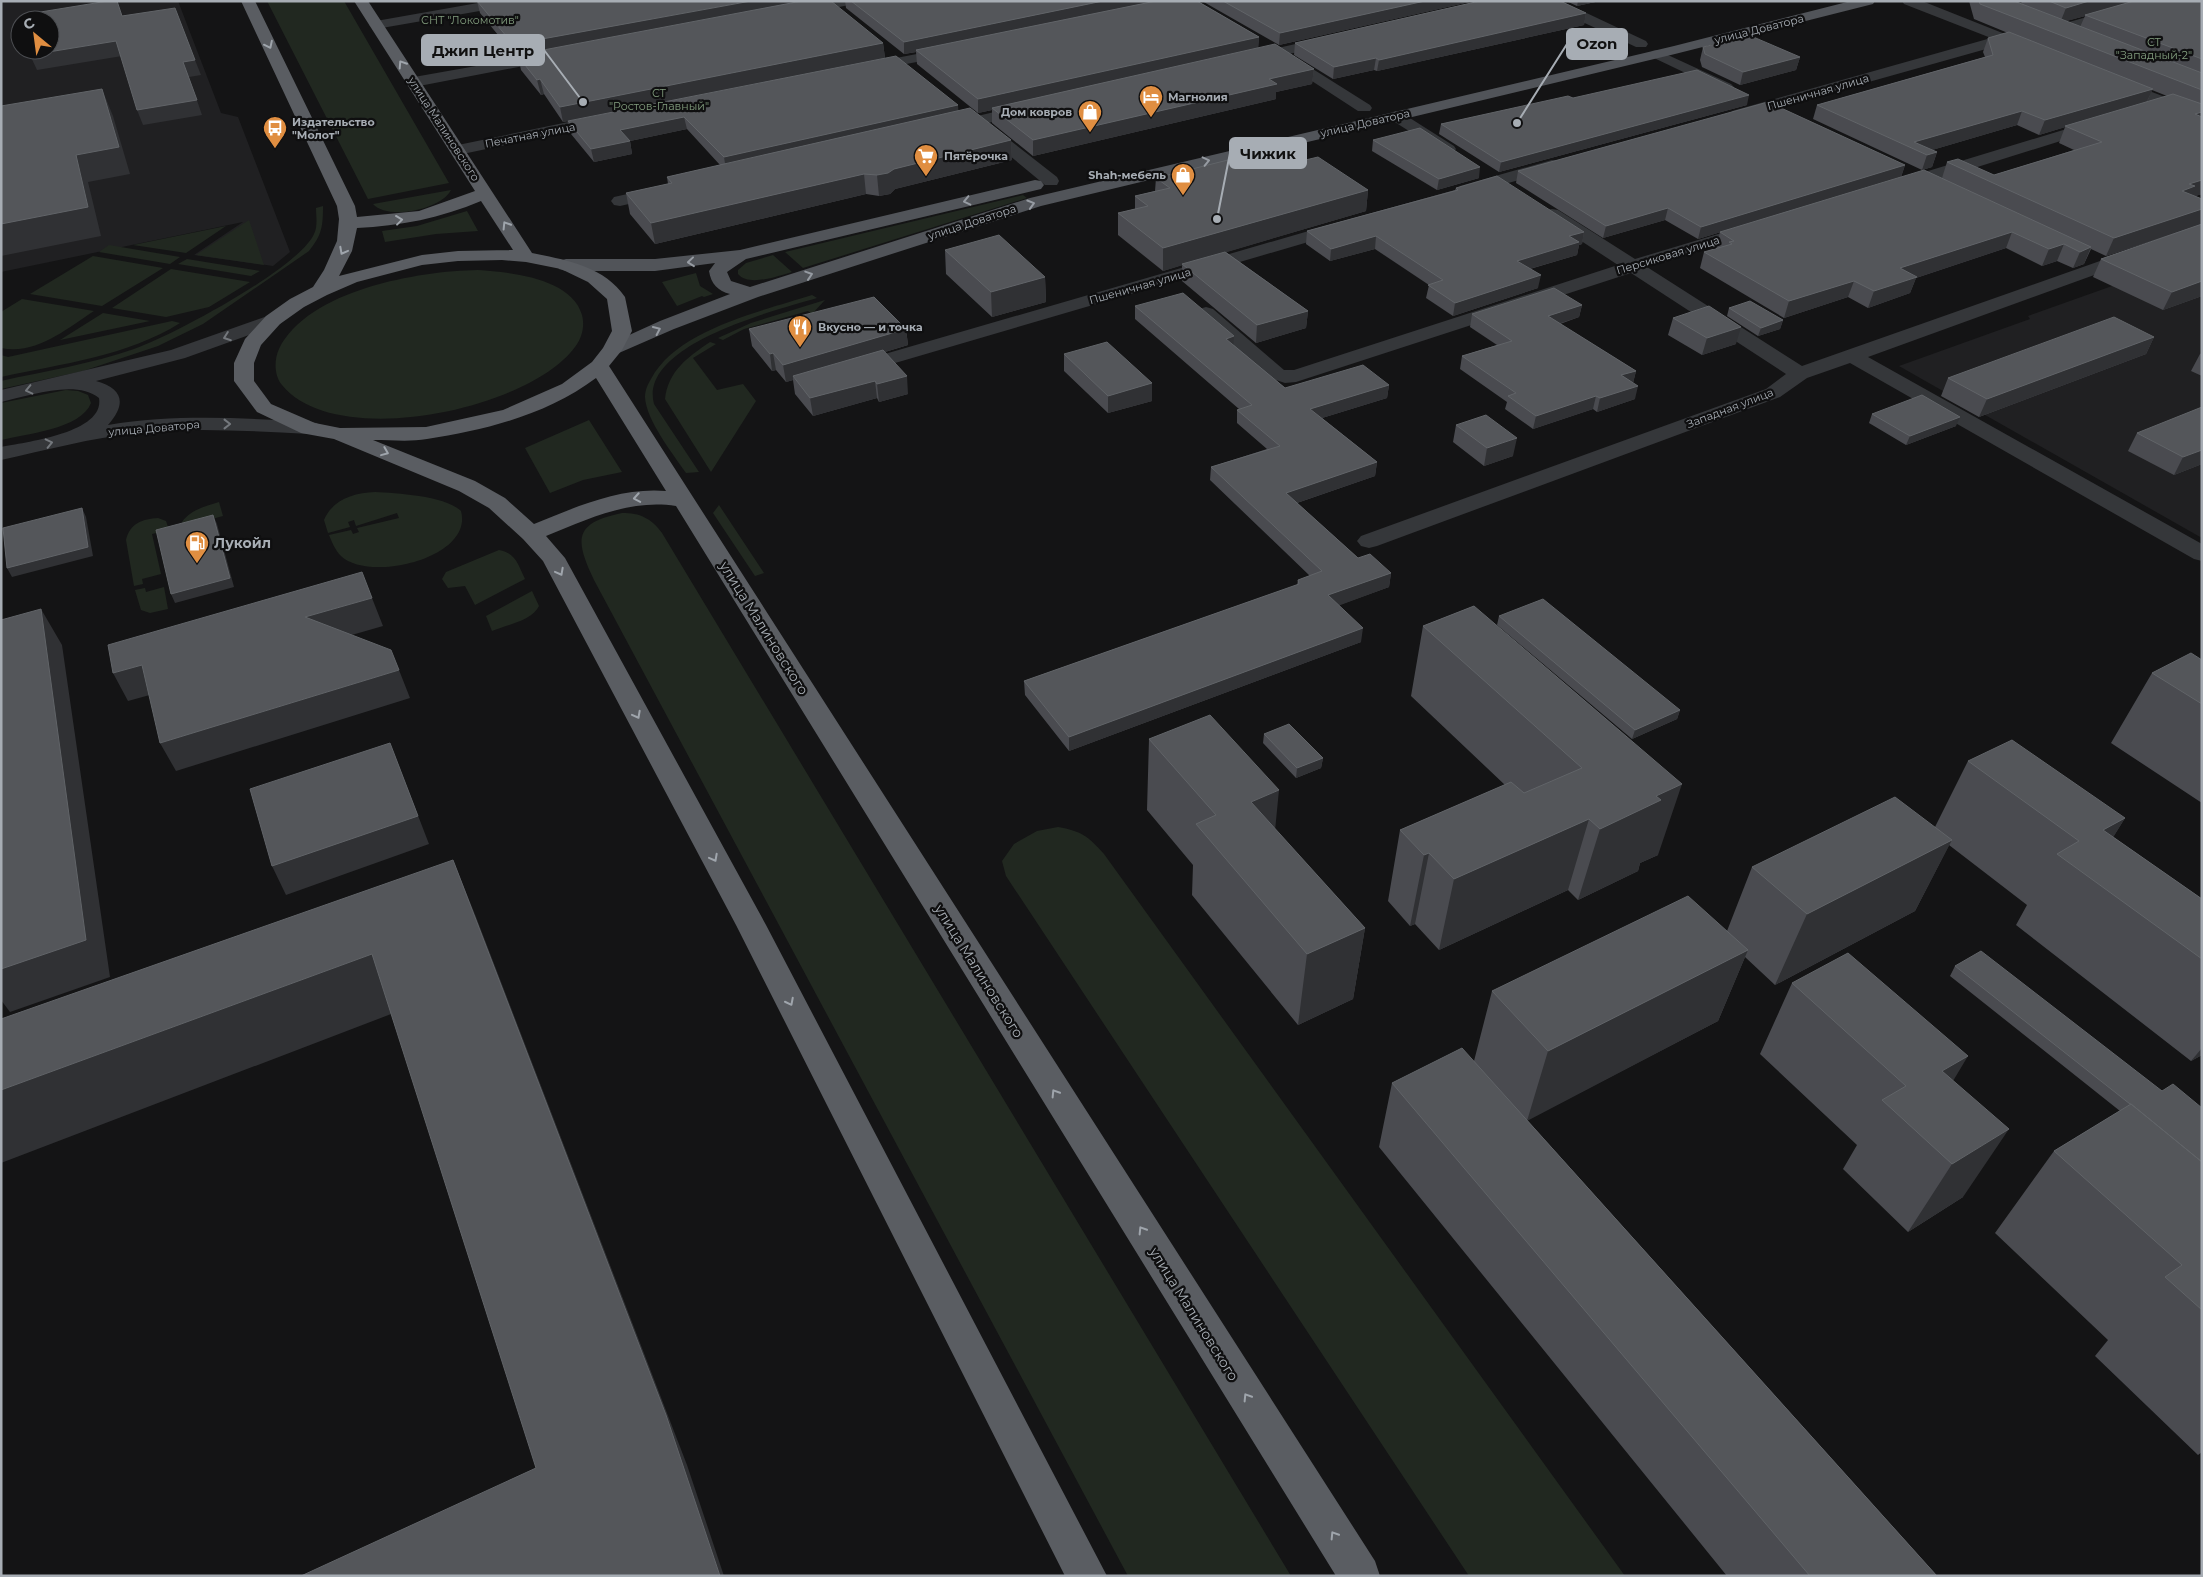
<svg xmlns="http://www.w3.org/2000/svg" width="2203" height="1577" font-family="Montserrat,sans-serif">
	<rect width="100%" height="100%" fill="#141415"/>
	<path fill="#202022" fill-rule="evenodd" d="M 1,1 L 178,1 L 221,113 L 238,117 L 290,252 L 273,266 L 194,255 L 243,222 L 1,272 ZM 20,20 L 50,20 L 50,50 L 20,50 Z
		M 2202,254 L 2202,538 L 1899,366 L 2030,319 L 2028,316 Z"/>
	<path fill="#212820" d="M 267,1 L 344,1 L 449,183 L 368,199 Z
		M 451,190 C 442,209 388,221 373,204 Z
		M 1023,195 L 1027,198 L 803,268 L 785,252 Z
		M 323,206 C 323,226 322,235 309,251 L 203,324 L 158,346 L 83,371 L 1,389 L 1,381 C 45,371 91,364 134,349 C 172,336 299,268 314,234 C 318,226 316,216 316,208 Z
		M 467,211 L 478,231 L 436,234 L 385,242 L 382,231 L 417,226 Z
		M 249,220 L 264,265 L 196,255 Z
		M 226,226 L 186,253 L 133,245 Z
		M 109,245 L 180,257 L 170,264 L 99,252 Z
		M 773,255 L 792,272 C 778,276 749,287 738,274 L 738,270 L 746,263 Z
		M 93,256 L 163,268 L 102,306 L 30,294 Z
		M 187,259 L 260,271 L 251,276 L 178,264 Z
		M 171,269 L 250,282 L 209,307 L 166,317 L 112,308 Z
		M 478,270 C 509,272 572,278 582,315 C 585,326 582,338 575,347 C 529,410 335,451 282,385 C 274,375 274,360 279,349 C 308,290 418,271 478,270 Z
		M 696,273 L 700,286 L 713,294 L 704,297 L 702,296 L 677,306 L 662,282 Z
		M 812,295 L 817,298 C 777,310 638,344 654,404 L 699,472 L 686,473 C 673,454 646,420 645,397 C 645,390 648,384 651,379 C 677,329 763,311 812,295 Z
		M 22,299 L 94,311 C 66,329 37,355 1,348 L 1,312 Z
		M 825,300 L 812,314 L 808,311 L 744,329 L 723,340 L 718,338 L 751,323 Z
		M 103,313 L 150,321 L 60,340 Z
		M 172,321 L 180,323 C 128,356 61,364 1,377 L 1,355 L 8,357 Z
		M 710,342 L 716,344 L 693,358 L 717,390 L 743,384 L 756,401 L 711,472 L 665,399 C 668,371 688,357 710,342 Z
		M 66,390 L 78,391 L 88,395 L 91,403 C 81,429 26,434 1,440 L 1,403 Z
		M 589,420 L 622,472 L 583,480 L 550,493 L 525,448 Z
		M 375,492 C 396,493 446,496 461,511 C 474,558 369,583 341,556 C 335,550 332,542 329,535 L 351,530 L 353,534 L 359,532 L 357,528 L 399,518 L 397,513 L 356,526 L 354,520 L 348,522 L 350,527 L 328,533 L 324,520 C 333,499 354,493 375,492 Z
		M 219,502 L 223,516 L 182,527 L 182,522 C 190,510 206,506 219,502 Z
		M 719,505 L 764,573 L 755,576 L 713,513 Z
		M 622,513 C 640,513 651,518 662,533 L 1291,1576 L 1128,1576 L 594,580 C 575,540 573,523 622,513 Z
		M 158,518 L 166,521 L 169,530 L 152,534 L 161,574 L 142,579 L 143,584 L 134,586 L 126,540 C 130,523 143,519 158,518 Z
		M 499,550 C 516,553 518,565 525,579 L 475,605 L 465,586 L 448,588 L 442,579 L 446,572 Z
		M 164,587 L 168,609 L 150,613 L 141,610 L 135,590 L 145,588 L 146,592 Z
		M 532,591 L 539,606 C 532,621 506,625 492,631 L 486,616 Z
		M 1058,827 C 1081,831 1088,836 1104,854 L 1625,1576 L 1469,1576 L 1006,876 L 1002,861 L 1014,844 L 1037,831 Z"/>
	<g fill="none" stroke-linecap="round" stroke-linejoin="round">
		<path fill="#35373a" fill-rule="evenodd" d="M 489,1 L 521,1 L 514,5 L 376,29 L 369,25 L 376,21 Z
			M 827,1 L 856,1 L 849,5 L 799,15 L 792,11 L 794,8 Z
			M 1542,1 L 1561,1 L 1646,41 L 1648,44 L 1646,47 L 1636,47 L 1544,4 Z
			M 1902,1 L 1922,1 L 2015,38 L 2017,41 L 2015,44 L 2004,44 L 1744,117 L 1732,117 L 1730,114 L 1732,111 L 1991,38 L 1904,4 Z
			M 2143,1 L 2166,1 L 2164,4 L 2060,33 L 2053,29 L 2055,26 Z
			M 1331,36 L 1336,37 L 1338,40 L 1336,43 L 1289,54 L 1370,105 L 1372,108 L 1370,111 L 1358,111 L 1275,57 L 1248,63 L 1243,62 L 1241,59 L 1243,56 Z
			M 953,47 L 958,48 L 960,51 L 958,54 L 865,72 L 860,71 L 858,68 L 860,65 L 865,64 Z
			M 1657,50 L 1731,84 L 1734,87 L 1731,90 L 1721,90 L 1652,57 L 1650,54 L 1652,51 Z
			M 555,52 L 560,53 L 562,56 L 560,59 L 414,87 L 409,85 L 406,82 L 409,79 L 414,77 Z
			M 2115,78 L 2202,111 L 2202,122 L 2110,86 L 2107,83 L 2110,80 Z
			M 1029,104 L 1035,106 L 1037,109 L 1035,112 L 988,123 L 1057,177 L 1059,181 L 1057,185 L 1045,185 L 974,126 L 949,132 L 943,130 L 941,127 L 943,124 Z
			M 1396,111 L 1402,113 L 1454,146 L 1456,149 L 1454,152 L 1442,152 L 1390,119 L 1388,116 L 1390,113 Z
			M 607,114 L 613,116 L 615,119 L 613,122 L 458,155 L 452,153 L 450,150 L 452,147 L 458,145 Z
			M 2096,120 L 2102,122 L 2104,125 L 2102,128 L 1904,190 L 1892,190 L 1889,186 L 1892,182 Z
			M 1552,160 L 1558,161 L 1560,165 L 1558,169 L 1466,195 L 1460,194 L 1457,190 L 1460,186 Z
			M 663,186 L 669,187 L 672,191 L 669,195 L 620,206 L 614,205 L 611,201 L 614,197 Z
			M 1552,209 L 1558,210 L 1635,259 L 1748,225 L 1754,224 L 1760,225 L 1763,229 L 1760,233 L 1647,267 L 1802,366 L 2202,225 L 2202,236 L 1868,357 L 2202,544 L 2202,561 L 2194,559 L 1850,363 L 1807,378 L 1780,397 L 1377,546 L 1369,548 L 1361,546 L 1357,541 L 1361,536 L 1766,389 L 1786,374 L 1631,273 L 1296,382 L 1285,383 L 1270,378 L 1196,313 L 1199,309 L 1206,307 L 1213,309 L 1284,370 L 1294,370 L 1618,265 L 1546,218 L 1543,214 L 1546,210 Z
			M 1343,221 L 1349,222 L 1352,226 L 1349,230 L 861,373 L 854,375 L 847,373 L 844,369 L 847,365 Z"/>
		<path fill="#35373a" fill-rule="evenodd" d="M 273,314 L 280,316 L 283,320 L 280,324 L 185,358 L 96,381 C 123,388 127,404 108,425 C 175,414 242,418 309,422 L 317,423 L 320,428 L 317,433 L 309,434 C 252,431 194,427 137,433 C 91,438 46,450 1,460 L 1,447 C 25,442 105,433 99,398 C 76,379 28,396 1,402 L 1,390 L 171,350 Z"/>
		<path fill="#515459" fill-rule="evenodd" d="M 1851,1 L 1875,1 L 1873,4 L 1675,54 L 1041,206 L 758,297 L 674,329 L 612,356 L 605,354 L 602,350 L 605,346 L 660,321 L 730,294 C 718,291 711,284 709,271 L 715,263 L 655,271 L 566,271 L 559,269 L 557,265 L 559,261 L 566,259 L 655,259 L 740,250 L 1035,180 L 1041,181 L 1044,185 L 1041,189 L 746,259 L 727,272 L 731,281 L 750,287 L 1030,198 L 1674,46 Z"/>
		<path fill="#5a5d62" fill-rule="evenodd" d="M 241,1 L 255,1 L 355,206 L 357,217 L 419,211 L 475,191 L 354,1 L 368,1 L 532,253 C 566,260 604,266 625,297 L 632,331 L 622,350 L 609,366 L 1375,1561 L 1380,1576 L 1336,1576 L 676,506 C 629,499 588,519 546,536 L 565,558 L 766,925 L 1107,1576 L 1065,1576 L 736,925 L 543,561 L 523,539 L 489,508 L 459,491 L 334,439 L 301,433 L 257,412 L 234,381 L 234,363 L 245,339 L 266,316 L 290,299 L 313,287 L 324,270 L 337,241 L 339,219 L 337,206 ZM 481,201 L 513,250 L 458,251 L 422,255 L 339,276 L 352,251 L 357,228 C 400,226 441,218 481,201 ZM 502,260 L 526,262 L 561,269 L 588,282 L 607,299 L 612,331 L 603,348 L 592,362 L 562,384 L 503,410 L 426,427 L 340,428 L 315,423 L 271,404 L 254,381 L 254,363 L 261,345 L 280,324 L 304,307 L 327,295 L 357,282 L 422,265 L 458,261 ZM 596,378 L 666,491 C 620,487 576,507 534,524 L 505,498 L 475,481 L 373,440 C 391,440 410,442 427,439 C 487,430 548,414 596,378 Z"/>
	</g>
	<path fill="#4a4b50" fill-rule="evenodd" d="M 477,1 L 883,43 L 885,58 L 563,122 L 544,94 L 541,95 L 521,70 L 518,56 L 512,57 L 506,49 L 503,41 L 480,13 Z
		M 845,1 L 1197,1 L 1259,37 L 1258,48 L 1314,69 L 1312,84 L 1276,92 L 1276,99 L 1033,156 L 992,123 L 992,110 L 978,113 L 917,64 L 916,52 L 904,54 L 846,8 Z
		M 1202,1 L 1474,1 L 1279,45 Z
		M 1566,1 L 1600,1 L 1577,6 Z
		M 1969,1 L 2021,4 L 2022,1 L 2202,1 L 2202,194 L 2195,196 L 2202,199 L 2202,296 L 2163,310 L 2093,277 L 2101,259 L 2185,230 L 2106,256 L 2091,249 L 2084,264 L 2073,268 L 2057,261 L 2042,266 L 2006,248 L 1916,278 L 1910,293 L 1868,308 L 1848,297 L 1784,318 L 1700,268 L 1704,252 L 1716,249 L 1720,232 L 1942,178 L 1947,162 L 1994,175 L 2074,150 L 2059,143 L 2065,127 L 2039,135 L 2017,125 L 1932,150 L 1937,152 L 1932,167 L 1922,170 L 1813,119 L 1817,105 L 1985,57 L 1983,52 L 1988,38 L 2008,33 L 1974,19 ZM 2085,16 L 2080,27 L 2066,21 ZM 2152,90 L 2167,96 L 2147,102 Z
		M 1586,13 L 1584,25 L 1377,71 L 1374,70 L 1333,79 L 1294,55 L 1295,43 Z
		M 1703,47 L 1800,57 L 1796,70 L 1740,85 L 1702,67 L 1700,60 Z
		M 1573,98 L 1747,105 L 1499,172 L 1439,134 L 1441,124 Z
		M 958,105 L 958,111 L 1011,140 L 1012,160 L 895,189 L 890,194 L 879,196 L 866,194 L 655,244 L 630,214 L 626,193 L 668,184 L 667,177 L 720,165 L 687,129 L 630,141 L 632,154 L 594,162 L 571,134 L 568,121 Z
		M 1373,140 L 1479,178 L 1437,190 L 1372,151 Z
		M 1285,165 L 1368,190 L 1366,211 L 1226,252 L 1308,311 L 1306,328 L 1256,343 L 1182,281 L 1182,265 L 1163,271 L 1118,235 L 1118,213 L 1135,209 L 1135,196 L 1155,191 L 1156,178 Z
		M 1905,165 L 1901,177 L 1698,239 L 1665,220 L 1603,238 L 1516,183 L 1518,171 Z
		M 1456,188 L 1584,232 L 1582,244 L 1579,245 L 1577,255 L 1530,269 L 1538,288 L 1453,316 L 1426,298 L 1429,285 L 1375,249 L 1330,261 L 1306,244 L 1307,231 L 1455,190 Z
		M 945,250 L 1045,277 L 1046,302 L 992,317 L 946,274 Z
		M 1582,305 L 1579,317 L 1560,324 L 1636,371 L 1633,383 L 1635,399 L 1597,412 L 1593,409 L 1533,429 L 1505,409 L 1507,402 L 1460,369 L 1462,356 L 1497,345 L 1470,327 L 1472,314 Z
		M 1135,306 L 1234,345 L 1285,388 L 1389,385 L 1387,398 L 1322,418 L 1377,462 L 1375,476 L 1297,503 L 1358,558 L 1391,573 L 1389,587 L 1339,605 L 1361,642 L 1069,751 L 1025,695 L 1024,681 L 1297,585 L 1298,580 L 1310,576 L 1210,480 L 1211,467 L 1267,449 L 1237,423 L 1237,410 L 1239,409 L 1135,319 Z
		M 1729,308 L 1783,320 L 1780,329 L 1758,336 L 1727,316 Z
		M 1673,318 L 1736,344 L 1702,355 L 1668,335 Z
		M 749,329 L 906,329 L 908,345 L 885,352 L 908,394 L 879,402 L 877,398 L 813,416 L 795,394 L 793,380 L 786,382 L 776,370 L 772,371 L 752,346 Z
		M 2154,337 L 2146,354 L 1979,417 L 1941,396 L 1948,378 Z
		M 2202,353 L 2202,376 L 2191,371 L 2200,354 Z
		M 1064,354 L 1152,383 L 1152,401 L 1108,413 L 1064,371 Z
		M 1872,414 L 1956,426 L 1906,445 L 1869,423 Z
		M 1456,425 L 1513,456 L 1484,466 L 1453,442 Z
		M 2137,433 L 2202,464 L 2174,475 L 2128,451 Z
		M 1474,606 L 1658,855 L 1640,863 L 1638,871 L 1578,900 L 1568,890 L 1439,950 L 1415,924 L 1410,926 L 1388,901 L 1400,830 L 1505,785 L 1411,696 L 1423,626 Z
		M 1499,616 L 1680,710 L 1677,719 L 1632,739 L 1497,625 Z
		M 2202,660 L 2202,803 L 2111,743 L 2152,673 Z
		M 1264,734 L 1323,758 L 1321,768 L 1296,778 L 1263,743 Z
		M 1149,739 L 1275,829 L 1365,928 L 1353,999 L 1298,1025 L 1192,895 L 1193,865 L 1147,810 Z
		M 1968,761 L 2125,818 L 2113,837 L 2202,899 L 2202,1055 L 2191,1061 L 2016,925 L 2027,905 L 1949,845 L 1915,911 L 1775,985 L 1745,957 L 1718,1021 L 1527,1120 L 1937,1576 L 1727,1576 L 1379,1147 L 1392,1083 L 1474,1061 L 1492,991 L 1727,931 L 1752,867 L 1935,827 Z
		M 1955,966 L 2162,1091 L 2202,1108 L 2202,1452 L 2198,1455 L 2095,1356 L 2108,1340 L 1995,1233 L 2054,1151 L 2120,1111 L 1950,976 Z
		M 1792,983 L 1953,1081 L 1963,1197 L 1908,1232 L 1843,1169 L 1857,1145 L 1760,1054 Z"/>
	<path fill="#303134" d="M 751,1 L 814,1 L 512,57 L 509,45 Z
		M 1103,1 L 1158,1 L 916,50 L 916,52 L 904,54 L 904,42 Z
		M 1425,1 L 1474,1 L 1279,45 L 1280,33 Z
		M 1578,1 L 1600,1 L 1577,6 Z
		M 2089,1 L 2135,1 L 2085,15 L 2085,16 L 2060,23 L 2066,8 Z
		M 1586,13 L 1584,25 L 1377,71 L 1379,60 Z
		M 1259,37 L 1258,50 L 992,108 L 992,110 L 978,113 L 978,99 Z
		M 116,41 L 122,56 L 37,70 L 30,55 Z
		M 883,43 L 885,58 L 563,122 L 560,107 Z
		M 1800,57 L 1796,70 L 1740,85 L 1743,72 Z
		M 1376,58 L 1374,70 L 1333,79 L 1334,67 Z
		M 195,60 L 201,75 L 189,77 L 202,115 L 143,125 L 137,110 L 183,62 Z
		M 1314,69 L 1312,84 L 1276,92 L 1276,99 L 1033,156 L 1033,140 L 1269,79 Z
		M 540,79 L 544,94 L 541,95 L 537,80 Z
		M 102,89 L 113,116 L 130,174 L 88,182 L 101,236 L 1,256 L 1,224 L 76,155 Z
		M 2153,89 L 2146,103 L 2039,135 L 2045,120 Z
		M 1749,95 L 1747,105 L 1499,172 L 1501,162 Z
		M 958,105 L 959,118 L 726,170 L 724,157 Z
		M 2022,111 L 2017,125 L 1922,153 L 1914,142 Z
		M 2202,112 L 2202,126 L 2195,114 Z
		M 684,117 L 687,129 L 630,141 L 632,154 L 594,162 L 591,149 L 620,130 Z
		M 1011,140 L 1012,160 L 895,189 L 890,194 L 879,196 L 877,175 L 894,169 Z
		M 1937,152 L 1932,167 L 1922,170 L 1927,155 Z
		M 1905,165 L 1901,177 L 1698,239 L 1701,227 Z
		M 1480,167 L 1479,178 L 1437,190 L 1439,179 Z
		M 864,174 L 866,194 L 655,244 L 651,223 Z
		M 2202,179 L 2202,194 L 2190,198 L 2182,191 L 2189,184 Z
		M 1368,190 L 1366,211 L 1163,271 L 1163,248 Z
		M 1668,208 L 1665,220 L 1603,238 L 1606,226 Z
		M 2202,209 L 2202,224 L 2106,256 L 2114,238 Z
		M 1584,232 L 1582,244 L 1579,245 L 1577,255 L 1515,273 L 1517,261 L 1569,236 Z
		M 2012,232 L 2006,248 L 1916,278 L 1910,293 L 1868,308 L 1874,291 L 1900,268 Z
		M 1376,236 L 1375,249 L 1330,261 L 1331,249 Z
		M 2064,244 L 2057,261 L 2042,266 L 2049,249 Z
		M 2091,247 L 2084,264 L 2073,268 L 2080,252 Z
		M 1541,275 L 1538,288 L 1453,316 L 1455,303 Z
		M 1045,277 L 1046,302 L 992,317 L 991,292 Z
		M 1854,281 L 1848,297 L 1784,318 L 1789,301 Z
		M 2202,281 L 2202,296 L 2163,310 L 2172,292 Z
		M 1582,305 L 1579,317 L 1546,328 L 1548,316 Z
		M 1308,311 L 1306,328 L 1256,343 L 1257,325 Z
		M 1783,320 L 1780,329 L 1758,336 L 1761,328 Z
		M 1741,327 L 1736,344 L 1702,355 L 1707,338 Z
		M 906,329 L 908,345 L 795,379 L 793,376 L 793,380 L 786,382 L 783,365 Z
		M 1234,336 L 1233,349 L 1226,339 Z
		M 2154,337 L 2146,354 L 1979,417 L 1987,399 Z
		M 773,353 L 776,370 L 772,371 L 770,354 Z
		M 1636,371 L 1633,383 L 1621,375 Z
		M 907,376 L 908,394 L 879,402 L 877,384 Z
		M 875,381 L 877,398 L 813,416 L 810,398 Z
		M 1152,383 L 1152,401 L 1108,413 L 1108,396 Z
		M 1389,385 L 1387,398 L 1309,422 L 1310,409 Z
		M 1638,386 L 1635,399 L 1597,412 L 1600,398 Z
		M 1596,396 L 1593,409 L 1533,429 L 1536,416 Z
		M 1960,417 L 1956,426 L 1906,445 L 1910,436 Z
		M 1517,438 L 1513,456 L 1484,466 L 1487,448 Z
		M 2202,450 L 2202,464 L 2174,475 L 2183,457 Z
		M 1377,462 L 1375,476 L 1285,507 L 1286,493 Z
		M 82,508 L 86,517 L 93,556 L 12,577 L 7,568 Z
		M 213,515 L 217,524 L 234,587 L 175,603 L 171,594 Z
		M 1391,573 L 1389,587 L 1327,610 L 1328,595 Z
		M 372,598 L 383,626 L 317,645 L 305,617 Z
		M 41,609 L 62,645 L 110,977 L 10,1012 L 1,1000 L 1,969 Z
		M 1363,628 L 1361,642 L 1069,751 L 1069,737 Z
		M 142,665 L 157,693 L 128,701 L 113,673 Z
		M 399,670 L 410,698 L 176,771 L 160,743 Z
		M 1680,710 L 1677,719 L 1632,739 L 1635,730 Z
		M 390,743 L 429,844 L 286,895 L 272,866 Z
		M 1323,758 L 1321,768 L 1296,778 L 1297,768 Z
		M 1682,784 L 1658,855 L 1640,863 L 1638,871 L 1578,900 L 1600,829 L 1656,796 Z
		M 1279,790 L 1272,861 L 1251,802 Z
		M 2125,818 L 2089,877 L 2103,830 Z
		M 1589,819 L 1568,890 L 1439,950 L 1454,879 Z
		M 1952,840 L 1915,911 L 1775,985 L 1807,914 Z
		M 1429,853 L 1415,924 L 1410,926 L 1424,855 Z
		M 453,860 L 476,917 L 687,1465 L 724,1576 L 720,1576 Z
		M 1365,928 L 1353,999 L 1298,1025 L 1307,954 Z
		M 1748,950 L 1718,1021 L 1527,1121 L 1548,1051 Z
		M 372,954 L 399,1011 L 1,1163 L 1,1090 Z
		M 2202,1048 L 2202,1055 L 2191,1061 Z
		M 1968,1056 L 1926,1126 L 1942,1071 Z
		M 2009,1129 L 1963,1197 L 1908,1232 L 1952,1164 Z"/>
	<path fill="#54565a" stroke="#616468" d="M 108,1 L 117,1 L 122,16 L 175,8 L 195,60 L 183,62 L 197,100 L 137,110 L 116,41 L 30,55 L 29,50 L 50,50 L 50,20 L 24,20 L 22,15 Z
		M 477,1 L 751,1 L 509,45 L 503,38 L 507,37 Z
		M 802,1 L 831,1 L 883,43 L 560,107 L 540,79 L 537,80 L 517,55 Z
		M 851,1 L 1103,1 L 904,42 Z
		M 1156,1 L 1197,1 L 1259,37 L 978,99 L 916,50 Z
		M 1223,1 L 1425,1 L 1280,33 Z
		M 1480,1 L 1560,1 L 1586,13 L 1379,60 L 1376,58 L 1334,67 L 1295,43 Z
		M 1979,1 L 2014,1 L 2202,73 L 2202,90 L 1980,4 Z
		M 2049,1 L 2089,1 L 2066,8 Z
		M 2134,1 L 2202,1 L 2202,59 L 2085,15 Z
		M 2009,32 L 2153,89 L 2045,120 L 2022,111 L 1914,142 L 1937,152 L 1927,155 L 1817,105 L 1993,55 L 1988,38 Z
		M 1751,36 L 1800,57 L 1743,72 L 1705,54 L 1703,47 Z
		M 1275,44 L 1314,69 L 1269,79 L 1277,84 L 1033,140 L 992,108 Z
		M 896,56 L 958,105 L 724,157 L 684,117 L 620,130 L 630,141 L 591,149 L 568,121 Z
		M 1697,70 L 1749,95 L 1501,162 L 1441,124 L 1568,96 L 1573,98 Z
		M 102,89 L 119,147 L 76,155 L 88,207 L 1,224 L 1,106 Z
		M 2173,94 L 2202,104 L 2202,112 L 2195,114 L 2202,117 L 2202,180 L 2189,184 L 2195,186 L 2182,191 L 2202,199 L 2202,209 L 2114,238 L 1947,162 L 1958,159 L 1994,175 L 2102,142 L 2065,126 Z
		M 1768,102 L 1905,165 L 1701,227 L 1668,208 L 1606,226 L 1518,171 Z
		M 970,108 L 1011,140 L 894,169 L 888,173 L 877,175 L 864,174 L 651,223 L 626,193 L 672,183 L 667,177 Z
		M 1420,128 L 1480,167 L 1439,179 L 1373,140 Z
		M 1264,151 L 1285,165 L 1318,157 L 1368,190 L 1163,248 L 1118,213 L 1148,206 L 1135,196 L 1170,188 L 1156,178 Z
		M 1924,170 L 2091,247 L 2080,252 L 2064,244 L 2049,249 L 2012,232 L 1900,268 L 1917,277 L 1874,291 L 1854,281 L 1789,301 L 1704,252 L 1732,244 L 1729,242 L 1734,241 L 1720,232 Z
		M 1497,176 L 1584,232 L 1569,236 L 1579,242 L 1517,261 L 1541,275 L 1455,303 L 1428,285 L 1443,280 L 1376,236 L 1331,249 L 1307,231 L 1458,190 L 1456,188 Z
		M 2202,224 L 2202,281 L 2172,292 L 2101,259 Z
		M 999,235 L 1045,277 L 991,292 L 945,250 Z
		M 1225,252 L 1308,311 L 1257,325 L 1182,264 Z
		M 1554,288 L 1582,305 L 1548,316 L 1636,371 L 1621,375 L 1638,386 L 1600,398 L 1596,396 L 1536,416 L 1508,396 L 1516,393 L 1462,356 L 1512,341 L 1472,314 Z
		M 1183,293 L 1234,336 L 1226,339 L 1285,388 L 1363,365 L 1389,385 L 1310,409 L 1377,462 L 1286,493 L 1358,558 L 1370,554 L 1391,573 L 1328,595 L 1363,628 L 1069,737 L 1024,681 L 1299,584 L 1298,580 L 1322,571 L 1211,467 L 1280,446 L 1237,410 L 1252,405 L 1135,306 Z
		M 874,297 L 906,329 L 783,365 L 773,353 L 770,354 L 749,329 Z
		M 1750,301 L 1783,320 L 1761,328 L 1729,308 Z
		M 1709,306 L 1741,327 L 1707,338 L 1673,318 Z
		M 2114,317 L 2154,337 L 1987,399 L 1948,378 Z
		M 1107,342 L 1152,383 L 1108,396 L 1064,354 Z
		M 883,350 L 907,376 L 877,384 L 875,381 L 810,398 L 793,376 Z
		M 1922,395 L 1960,417 L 1910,436 L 1872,414 Z
		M 2202,407 L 2202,450 L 2183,457 L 2137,433 Z
		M 1486,415 L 1517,438 L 1487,448 L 1456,425 Z
		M 82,508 L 88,547 L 7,568 L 3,528 Z
		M 213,515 L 230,578 L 171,594 L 156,530 Z
		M 362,572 L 372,598 L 305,617 L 391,650 L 399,670 L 160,743 L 142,665 L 113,673 L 108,645 Z
		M 1543,599 L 1680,710 L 1635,730 L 1499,616 Z
		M 1474,606 L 1682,784 L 1656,796 L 1661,800 L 1600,829 L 1589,819 L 1454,879 L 1429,853 L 1424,855 L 1400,830 L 1511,782 L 1524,793 L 1582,768 L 1423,626 Z
		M 41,609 L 86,940 L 1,969 L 1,620 Z
		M 2191,653 L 2202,660 L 2202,704 L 2152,673 Z
		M 1210,715 L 1279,790 L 1251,802 L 1365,928 L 1307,954 L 1196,824 L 1216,815 L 1149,739 Z
		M 1289,724 L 1323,758 L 1297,768 L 1264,734 Z
		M 2012,740 L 2125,818 L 2103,830 L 2202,899 L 2202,959 L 2057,854 L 2079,841 L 1968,761 Z
		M 390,743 L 418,816 L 272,866 L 250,789 Z
		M 1895,797 L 1952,840 L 1807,914 L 1752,867 Z
		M 453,860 L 666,1415 L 720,1576 L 301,1576 L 536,1468 L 372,954 L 1,1090 L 1,1019 Z
		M 1688,896 L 1748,950 L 1548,1051 L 1492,991 Z
		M 1981,951 L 2162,1091 L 2173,1084 L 2202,1108 L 2202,1162 L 2131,1104 L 2130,1104 L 1955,966 Z
		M 1848,953 L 1968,1056 L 1942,1071 L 2009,1129 L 1952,1164 L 1882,1100 L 1906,1086 L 1792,983 Z
		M 1462,1048 L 1937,1576 L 1810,1576 L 1392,1083 Z
		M 2131,1104 L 2202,1162 L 2202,1310 L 2165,1277 L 2182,1265 L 2054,1151 Z"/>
	<defs><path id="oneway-chevron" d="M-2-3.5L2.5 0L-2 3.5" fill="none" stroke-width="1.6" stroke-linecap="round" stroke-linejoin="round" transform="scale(1.25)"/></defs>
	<g stroke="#9fa5ac">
		<use href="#oneway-chevron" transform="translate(269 45) rotate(64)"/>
		<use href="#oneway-chevron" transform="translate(402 64) rotate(-123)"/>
		<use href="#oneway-chevron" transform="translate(399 220) rotate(-7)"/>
		<use href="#oneway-chevron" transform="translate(506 225) rotate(-122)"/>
		<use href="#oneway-chevron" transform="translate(343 251) rotate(118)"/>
		<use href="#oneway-chevron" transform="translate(385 452) rotate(22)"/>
		<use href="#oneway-chevron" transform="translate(637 498) rotate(170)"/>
		<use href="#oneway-chevron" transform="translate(560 572) rotate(62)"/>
		<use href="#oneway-chevron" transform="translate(637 715) rotate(62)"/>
		<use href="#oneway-chevron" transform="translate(714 858) rotate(62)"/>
		<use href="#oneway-chevron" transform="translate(790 1002) rotate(63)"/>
		<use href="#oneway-chevron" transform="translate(1055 1093) rotate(-122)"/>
		<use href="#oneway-chevron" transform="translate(1142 1230) rotate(-122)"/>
		<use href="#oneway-chevron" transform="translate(1247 1397) rotate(-122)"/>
		<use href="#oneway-chevron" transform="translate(1334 1535) rotate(-122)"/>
	</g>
	<g stroke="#969ba2">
		<use href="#oneway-chevron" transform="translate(1206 161) rotate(-13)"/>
		<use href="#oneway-chevron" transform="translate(967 201) rotate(167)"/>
		<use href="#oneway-chevron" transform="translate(1031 204) rotate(-17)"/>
		<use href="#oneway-chevron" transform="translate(691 262) rotate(174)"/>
		<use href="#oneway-chevron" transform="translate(809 275) rotate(-18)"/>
		<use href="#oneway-chevron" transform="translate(657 330) rotate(-25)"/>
	</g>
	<g stroke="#74787d">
		<use href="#oneway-chevron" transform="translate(227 337) rotate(160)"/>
		<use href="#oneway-chevron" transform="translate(29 390) rotate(167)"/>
		<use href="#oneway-chevron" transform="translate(227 424)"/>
		<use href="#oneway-chevron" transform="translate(49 443) rotate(-13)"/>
	</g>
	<defs>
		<g id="hotel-pin" transform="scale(1.25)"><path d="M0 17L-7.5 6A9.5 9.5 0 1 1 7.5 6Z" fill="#e08e41" stroke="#0f0f10"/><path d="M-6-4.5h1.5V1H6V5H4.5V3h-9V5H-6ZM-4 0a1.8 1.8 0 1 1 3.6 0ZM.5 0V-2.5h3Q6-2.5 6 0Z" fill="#fff"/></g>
		<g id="shop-pin" transform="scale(1.25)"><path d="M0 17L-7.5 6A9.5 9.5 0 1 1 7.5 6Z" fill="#e08e41" stroke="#0f0f10"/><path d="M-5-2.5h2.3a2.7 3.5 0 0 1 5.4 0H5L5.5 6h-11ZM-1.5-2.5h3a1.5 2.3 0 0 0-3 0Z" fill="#fff"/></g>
		<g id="bus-pin" transform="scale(1.25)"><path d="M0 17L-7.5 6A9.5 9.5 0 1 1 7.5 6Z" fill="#e08e41" stroke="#0f0f10"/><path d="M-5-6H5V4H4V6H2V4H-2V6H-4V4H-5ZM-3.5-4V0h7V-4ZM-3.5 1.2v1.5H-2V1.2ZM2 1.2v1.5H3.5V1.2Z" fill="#fff"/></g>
		<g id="supermarket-pin" transform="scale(1.25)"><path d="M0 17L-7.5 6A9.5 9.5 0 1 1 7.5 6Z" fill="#e08e41" stroke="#0f0f10"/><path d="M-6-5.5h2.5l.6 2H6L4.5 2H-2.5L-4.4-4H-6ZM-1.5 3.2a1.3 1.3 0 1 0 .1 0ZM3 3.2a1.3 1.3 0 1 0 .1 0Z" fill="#fff"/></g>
		<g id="restaurant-pin" transform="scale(1.25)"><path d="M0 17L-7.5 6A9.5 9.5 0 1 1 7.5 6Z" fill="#e08e41" stroke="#0f0f10"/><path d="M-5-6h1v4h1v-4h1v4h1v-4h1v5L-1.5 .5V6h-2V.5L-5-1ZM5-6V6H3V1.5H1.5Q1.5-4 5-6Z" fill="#fff"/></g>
		<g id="fuel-pin" transform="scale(1.25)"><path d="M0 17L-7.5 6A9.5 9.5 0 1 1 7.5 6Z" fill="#e08e41" stroke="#0f0f10"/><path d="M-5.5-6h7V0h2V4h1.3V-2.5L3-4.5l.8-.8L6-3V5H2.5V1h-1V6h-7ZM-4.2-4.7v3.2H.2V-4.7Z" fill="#fff"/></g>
	</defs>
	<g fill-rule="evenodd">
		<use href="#hotel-pin" x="1151" y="97"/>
		<use href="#shop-pin" x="1090" y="112"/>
		<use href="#bus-pin" x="275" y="128"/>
		<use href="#supermarket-pin" x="926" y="156"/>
		<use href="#shop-pin" x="1183" y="175"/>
		<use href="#restaurant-pin" x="800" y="327"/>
		<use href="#fuel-pin" x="197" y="543"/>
	</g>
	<g text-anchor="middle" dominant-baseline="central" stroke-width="4.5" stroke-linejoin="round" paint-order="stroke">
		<g font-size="11" fill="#839e7f" stroke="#0f0f10">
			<text x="470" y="20">СНТ "Локомотив"</text>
			<text x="2154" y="42">СТ<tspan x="2154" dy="13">"Западный-2"</tspan></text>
			<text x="659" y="93">СТ<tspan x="659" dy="13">"Ростов-Главный"</tspan></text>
		</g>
		<g font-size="11" fill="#a7adb4" stroke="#0f0f10">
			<text transform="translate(1759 29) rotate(-14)">улица Доватора</text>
			<text transform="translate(1818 92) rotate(-16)">Пшеничная улица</text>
			<text transform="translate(1365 123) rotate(-13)">улица Доватора</text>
			<text transform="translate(444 129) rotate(57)">улица Малиновского</text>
			<text transform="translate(530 135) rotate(-11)">Печатная улица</text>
			<text transform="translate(972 222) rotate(-18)">улица Доватора</text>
			<text transform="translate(1668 255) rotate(-17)">Персиковая улица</text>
			<text transform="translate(1140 286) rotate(-16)">Пшеничная улица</text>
			<text transform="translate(1730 408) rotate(-21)">Западная улица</text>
			<text transform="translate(154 428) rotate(-5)">улица Доватора</text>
		</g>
		<g font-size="11" font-weight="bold" fill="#a7adb4" stroke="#0f0f10" text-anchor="start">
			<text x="1168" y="97">Магнолия</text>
			<text x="1072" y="112" text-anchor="end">Дом ковров</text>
			<text x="292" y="122">Издательство<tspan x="292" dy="13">"Молот"</tspan></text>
			<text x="944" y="156">Пятёрочка</text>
			<text x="1166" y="175" text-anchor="end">Shah-мебель</text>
			<text x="818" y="327">Вкусно — и точка</text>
		</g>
		<g font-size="14" font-weight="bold" fill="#a7adb4" stroke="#0f0f10" text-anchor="start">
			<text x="214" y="543">Лукойл</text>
		</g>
		<g font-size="14" fill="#a7adb4" stroke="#0f0f10">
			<text transform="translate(764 628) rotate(58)">улица Малиновского</text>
			<text transform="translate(979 971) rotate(58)">улица Малиновского</text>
			<text transform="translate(1194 1314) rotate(58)">улица Малиновского</text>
		</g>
	</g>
	<path fill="none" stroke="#a7adb4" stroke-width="2" d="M1517 123L1567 44M583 102L544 50M1217 219L1230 153"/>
	<g fill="#a7adb4" stroke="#0f0f10" stroke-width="2">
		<circle cx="1517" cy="123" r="5"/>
		<circle cx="583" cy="102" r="5"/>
		<circle cx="1217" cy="219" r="5"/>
	</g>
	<g fill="#a7adb4" stroke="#a7adb4" stroke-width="2">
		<rect x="1567" y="29" width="60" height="30" rx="5"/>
		<rect x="422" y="35" width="122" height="30" rx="5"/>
		<rect x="1230" y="138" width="76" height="30" rx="5"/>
	</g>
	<g font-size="15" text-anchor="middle" font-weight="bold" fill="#111">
		<text x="1597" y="49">Ozon</text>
		<text x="483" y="56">Джип Центр</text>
		<text x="1268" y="159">Чижик</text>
	</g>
	<rect width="2203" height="1577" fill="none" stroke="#a7adb4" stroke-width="5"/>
	<g transform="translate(35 35) rotate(331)"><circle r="24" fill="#0f0f10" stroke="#4c4e52"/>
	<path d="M0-4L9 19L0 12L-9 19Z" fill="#e08e41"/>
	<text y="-8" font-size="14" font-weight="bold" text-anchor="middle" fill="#a7adb4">С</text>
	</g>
</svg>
